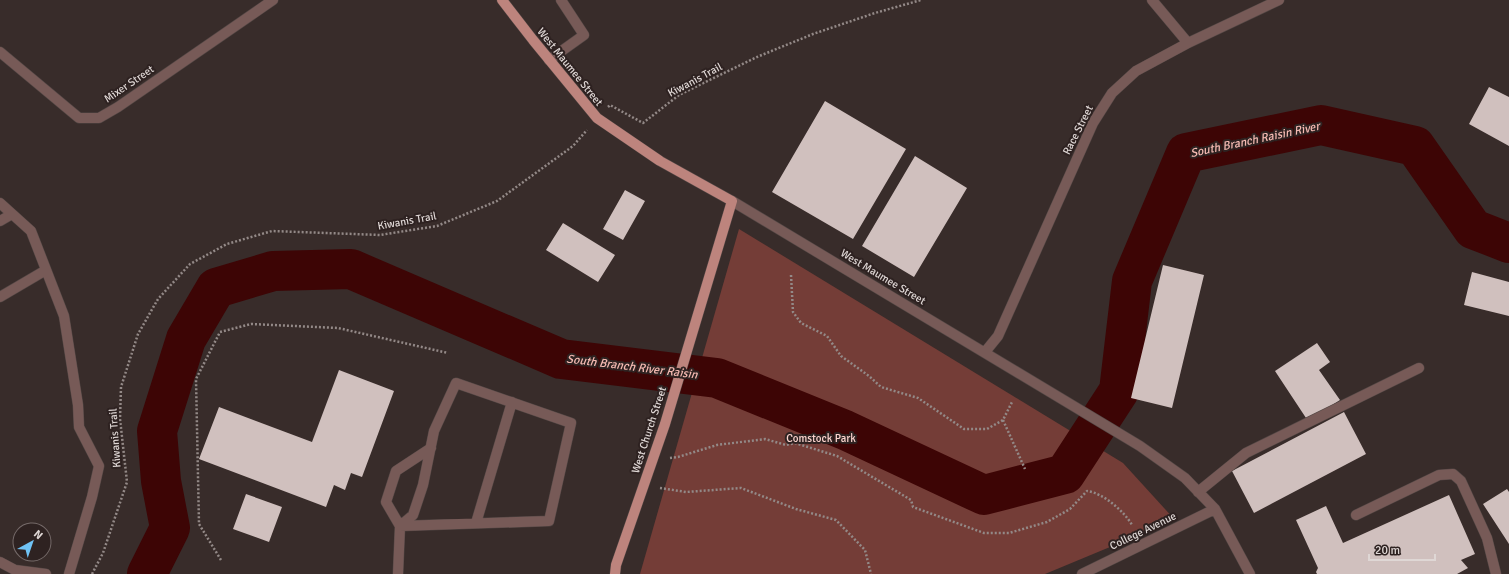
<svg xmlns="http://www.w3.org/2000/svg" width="1509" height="574" font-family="Signika,sans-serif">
	<rect width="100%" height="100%" fill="#382c2a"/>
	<path fill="#743d37" d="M 739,229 L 1123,463 L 1175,520 L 1045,574 L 640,574 Z"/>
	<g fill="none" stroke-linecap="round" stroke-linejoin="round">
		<path stroke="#3d0505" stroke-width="40" d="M 147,574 L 170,528 L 161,481 L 157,431 L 186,339 L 216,288 L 273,271 L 351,269 L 561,359 L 717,378 L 845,430 L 984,495 L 1065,474 L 1119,391 L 1132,281 L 1186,153 L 1321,125 L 1415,146 L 1473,229 L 1509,243"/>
	</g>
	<path fill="#d0c0be" d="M 1489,87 L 1509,97 L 1509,146 L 1469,124 Z
		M 825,101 L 906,149 L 853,239 L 772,192 Z
		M 915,156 L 967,188 L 914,277 L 862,246 Z
		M 625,190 L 645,201 L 623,240 L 603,229 Z
		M 563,223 L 615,255 L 598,282 L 546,250 Z
		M 1163,265 L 1204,275 L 1172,408 L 1131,398 Z
		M 1472,272 L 1509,282 L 1509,316 L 1464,305 Z
		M 1317,343 L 1330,362 L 1319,370 L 1340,400 L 1308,421 L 1275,371 Z
		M 339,370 L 394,391 L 362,477 L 351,473 L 345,490 L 334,485 L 326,507 L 199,459 L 219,407 L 312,442 Z
		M 1344,412 L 1366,454 L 1254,513 L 1232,471 Z
		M 1507,489 L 1509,492 L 1509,544 L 1483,504 Z
		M 246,494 L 282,507 L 269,542 L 233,529 Z
		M 1449,495 L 1475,554 L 1461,560 L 1468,568 L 1457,574 L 1317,574 L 1316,572 L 1318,568 L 1296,520 L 1326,506 L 1343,543 Z"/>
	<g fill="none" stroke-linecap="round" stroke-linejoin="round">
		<g stroke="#534745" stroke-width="11">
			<path id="minor" d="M 1152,0 L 1188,43
				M 0,52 L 79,118 L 99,118 L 118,107 L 273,0
				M 549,60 L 584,35 L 561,0
				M 732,201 L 1140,446 L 1185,478 L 1215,509 L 1250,574
				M 0,203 L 31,231 L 64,316 L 78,405 L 79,427 L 99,466 L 92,497 L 69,574
				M 0,221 L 12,214
				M 0,297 L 46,270
				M 985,352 L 998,336 L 1093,123 L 1112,93 L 1136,71 L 1188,43 L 1279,0
				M 1198,492 L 1246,453 L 1419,368
				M 1356,515 L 1439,475 L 1453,474 L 1461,481 L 1487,538 L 1496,574
				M 476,523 L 512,402
				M 0,562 L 15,570 L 46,574
				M 398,574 L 400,526 L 413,515 L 423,485 L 434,431 L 456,383 L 571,423 L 549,521 L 400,526 L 386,502 L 396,471 L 431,448
				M 1082,574 L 1215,509"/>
		</g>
		<g stroke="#534745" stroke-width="11">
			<path id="major" d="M 502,0 L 533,40 L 597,118 L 660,161 L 732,201 L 665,424 L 616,565 L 615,574"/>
		</g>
		<path stroke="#938987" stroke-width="2.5" stroke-dasharray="2 2" stroke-linecap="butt" d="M 608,107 L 610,105 L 643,123 L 679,95 L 757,57 L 813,34 L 875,13 L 921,0
			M 791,275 L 793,312 L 801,323 L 827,336 L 841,356 L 869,376 L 881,387 L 918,398 L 964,429 L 987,429 L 1003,420 L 1012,402
			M 1003,420 L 1025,469
			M 670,458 L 678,457 L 717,445 L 765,439 L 786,445 L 795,443 L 837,456 L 911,500 L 913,507 L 984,533 L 1009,533 L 1047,522 L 1070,509 L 1087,491 C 1103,493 1124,511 1132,525
			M 660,488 L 686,492 L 741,488 L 796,509 L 836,520 L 865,550 L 871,574
			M 221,560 L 199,524 L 196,379 L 220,332 L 251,324 L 338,328 L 448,353
			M 92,574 L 103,553 L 127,482 L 120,419 L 121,387 L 138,334 L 158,299 L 190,264 L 227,244 L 272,231 L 380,235 L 437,226 L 497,201 L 573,146 L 587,130"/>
		<use href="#minor" stroke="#775a57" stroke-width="10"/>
		<use href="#major" stroke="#bd847d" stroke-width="10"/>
	</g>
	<g text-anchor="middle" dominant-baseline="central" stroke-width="4" stroke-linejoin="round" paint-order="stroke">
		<g font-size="11" fill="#dfd7d5" stroke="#2e2221">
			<text transform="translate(570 67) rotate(51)">West Maumee Street</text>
			<text transform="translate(695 80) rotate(-28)">Kiwanis Trail</text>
			<text transform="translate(129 84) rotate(-34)">Mixer Street</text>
			<text transform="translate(1078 130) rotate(-63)">Race Street</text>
			<text transform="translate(407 221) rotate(-10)">Kiwanis Trail</text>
			<text transform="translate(883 277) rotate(31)">West Maumee Street</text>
			<text transform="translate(649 430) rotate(-72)">West Church Street</text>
			<text transform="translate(115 438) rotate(-94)">Kiwanis Trail</text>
			<text transform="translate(1143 531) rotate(-26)">College Avenue</text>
		</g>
		<g font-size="11" fill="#fdd5cf" stroke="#2e2221">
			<text x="821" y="438">Comstock Park</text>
		</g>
		<g font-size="12" font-style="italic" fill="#f5bab2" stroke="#2e2221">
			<text transform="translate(1255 140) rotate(-12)">South Branch Raisin River</text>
			<text transform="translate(632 367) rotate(7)">South Branch River Raisin</text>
		</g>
	</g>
	<g transform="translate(32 542) rotate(40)"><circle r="19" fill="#2e2221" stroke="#756a69"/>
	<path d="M0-3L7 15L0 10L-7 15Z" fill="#6fc2f4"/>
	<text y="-6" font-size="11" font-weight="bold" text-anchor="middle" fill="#dfd7d5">N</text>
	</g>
	<path d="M1369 554v6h66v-6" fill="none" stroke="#dfd7d5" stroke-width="2"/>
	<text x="1375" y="554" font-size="12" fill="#dfd7d5" stroke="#2e2221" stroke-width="3" paint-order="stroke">20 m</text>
</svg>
